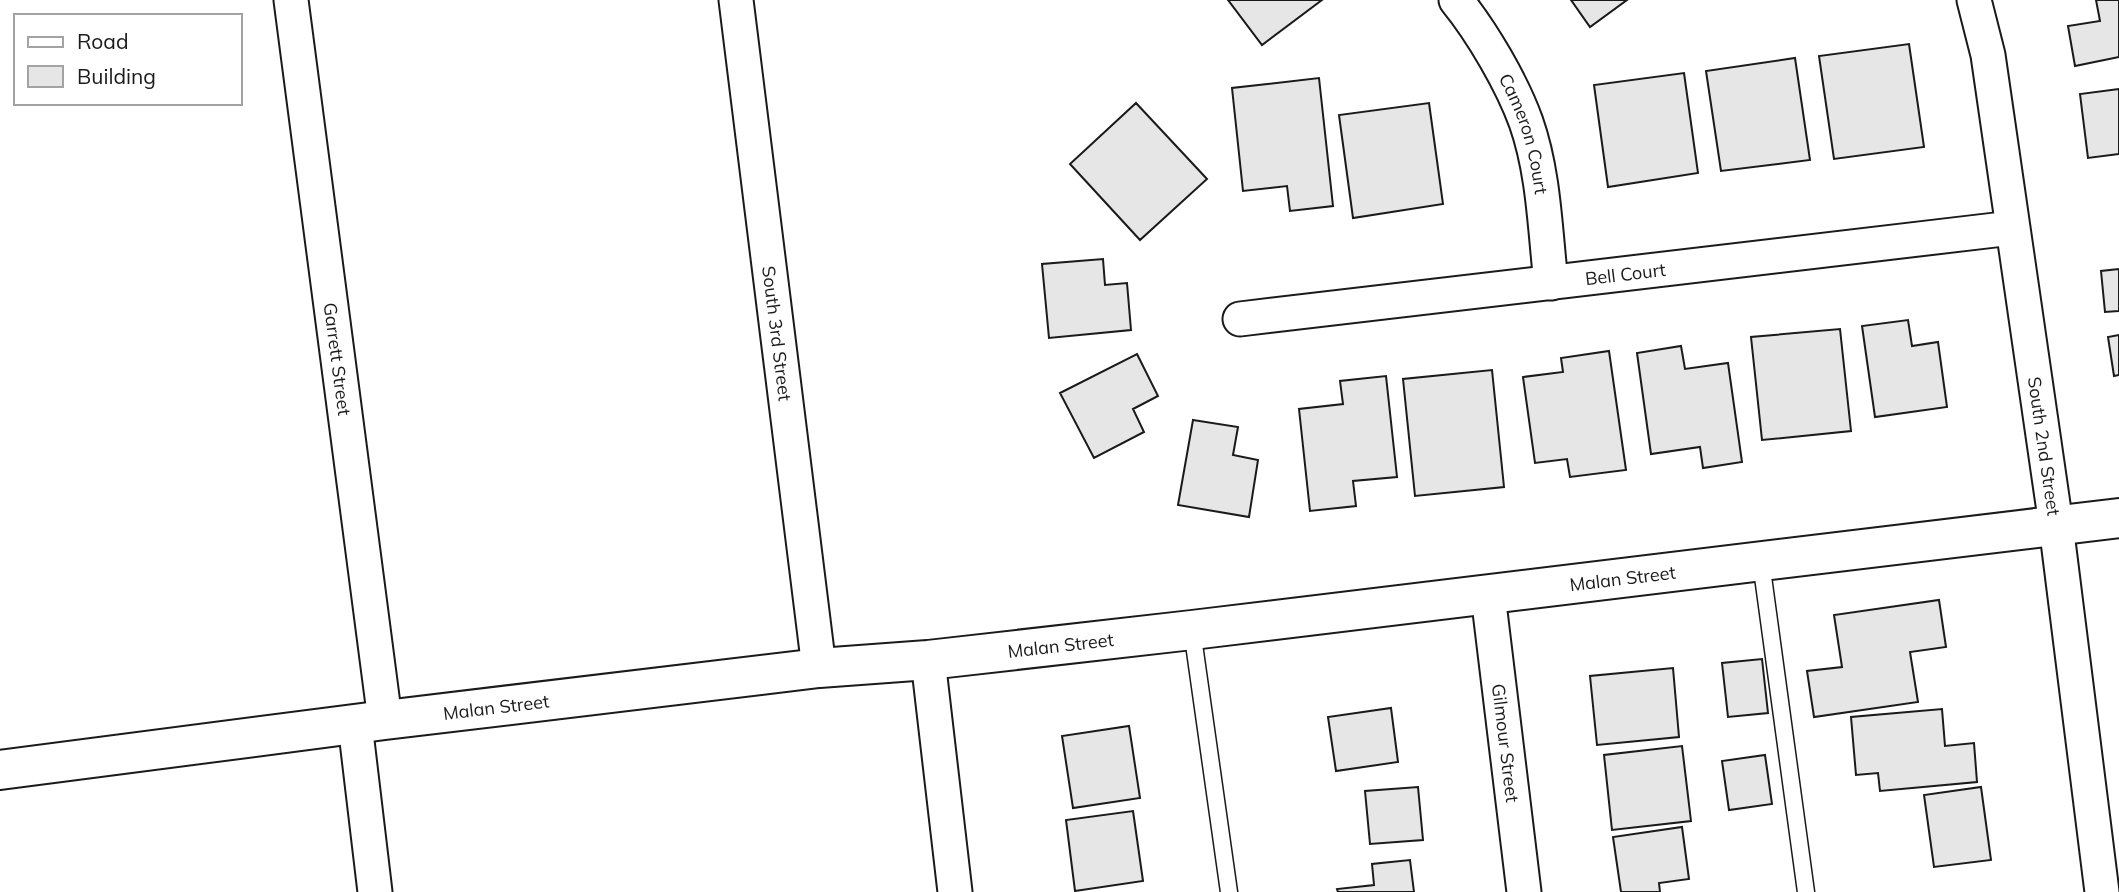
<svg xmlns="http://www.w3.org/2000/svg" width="2119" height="892" font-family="Mulish,sans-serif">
	<rect width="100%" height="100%" fill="#fff"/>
	<path fill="#e6e6e6" stroke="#1a1a1a" stroke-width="2" d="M 1228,0 L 1322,0 L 1262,45 Z
		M 1571,0 L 1627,0 L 1590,27 Z
		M 2096,0 L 2119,0 L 2119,57 L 2075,66 L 2068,26 L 2100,21 Z
		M 1909,44 L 1924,147 L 1834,159 L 1819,56 Z
		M 1795,58 L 1810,160 L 1721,171 L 1706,71 Z
		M 1684,73 L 1698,173 L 1608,187 L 1594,85 Z
		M 1319,78 L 1333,206 L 1290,211 L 1287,186 L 1243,191 L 1232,88 Z
		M 2119,89 L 2119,154 L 2088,158 L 2080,94 Z
		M 1136,103 L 1207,179 L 1140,240 L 1070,164 Z
		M 1429,103 L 1443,204 L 1353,218 L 1339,115 Z
		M 1103,259 L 1105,285 L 1127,283 L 1131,330 L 1049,338 L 1042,264 Z
		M 2119,269 L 2119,311 L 2105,312 L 2101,271 Z
		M 1908,320 L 1912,346 L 1938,342 L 1947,407 L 1875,417 L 1862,326 Z
		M 1840,329 L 1851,431 L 1762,440 L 1751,337 Z
		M 2119,335 L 2119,375 L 2114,376 L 2108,337 Z
		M 1681,346 L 1685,369 L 1728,363 L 1742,462 L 1703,468 L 1700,447 L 1651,454 L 1637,353 Z
		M 1609,351 L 1626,470 L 1570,477 L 1567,459 L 1535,463 L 1523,377 L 1563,372 L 1561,358 Z
		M 1137,354 L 1158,396 L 1133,409 L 1144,432 L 1094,458 L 1060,393 Z
		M 1492,370 L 1504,487 L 1415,496 L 1403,379 Z
		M 1386,376 L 1397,477 L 1353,481 L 1356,506 L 1310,511 L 1299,409 L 1343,404 L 1340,381 Z
		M 1193,420 L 1238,427 L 1233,455 L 1258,460 L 1249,517 L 1178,505 Z
		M 1939,600 L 1946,647 L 1910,652 L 1918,702 L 1814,717 L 1807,671 L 1842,667 L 1834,615 Z
		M 1762,659 L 1768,713 L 1728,717 L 1722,663 Z
		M 1673,668 L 1679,737 L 1597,745 L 1590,676 Z
		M 1391,708 L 1398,762 L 1336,771 L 1328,717 Z
		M 1942,709 L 1945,746 L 1974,743 L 1977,782 L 1880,791 L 1878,773 L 1856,775 L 1851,717 Z
		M 1129,726 L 1140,798 L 1073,808 L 1062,736 Z
		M 1682,746 L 1691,821 L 1612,830 L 1604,755 Z
		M 1765,755 L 1772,804 L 1729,810 L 1722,761 Z
		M 1418,787 L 1423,840 L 1370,844 L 1365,791 Z
		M 1981,787 L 1991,860 L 1934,867 L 1924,795 Z
		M 1133,811 L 1143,881 L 1075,891 L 1066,820 Z
		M 1682,827 L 1689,879 L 1659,883 L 1660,892 L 1621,892 L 1613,837 Z
		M 1410,860 L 1414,892 L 1338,892 L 1337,889 L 1374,885 L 1372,864 Z"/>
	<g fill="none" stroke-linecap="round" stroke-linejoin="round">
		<g stroke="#1a1a1a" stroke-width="19">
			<path id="lane" d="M 1761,562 L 1806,892
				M 1192,630 L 1229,892"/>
		</g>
		<g stroke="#1a1a1a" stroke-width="37">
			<g id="street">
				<path id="s1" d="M 291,0 L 385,720"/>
				<path id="s2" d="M 736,0 L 819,668"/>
				<path id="s3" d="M 1456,0 C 1482,32 1512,83 1526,122 C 1544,173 1545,230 1551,283"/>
				<path id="s4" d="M 1974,0 L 1988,55 L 2056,525 L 2102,892"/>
				<path id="s5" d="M 1240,319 L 2012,228"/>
				<path id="s6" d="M 1488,595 L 1524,892"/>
				<path d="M 928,660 L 955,892"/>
				<path d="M 355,724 L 375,892"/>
			</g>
		</g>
		<g stroke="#1a1a1a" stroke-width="42">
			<g id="secondary">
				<path id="s7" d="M 0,770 L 385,720 L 819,668 L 928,660 L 1192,630 L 2119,518"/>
			</g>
		</g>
		<use href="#lane" stroke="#fff" stroke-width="16"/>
		<use href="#street" stroke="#fff" stroke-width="33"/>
		<use href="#secondary" stroke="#fff" stroke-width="38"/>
	</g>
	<g text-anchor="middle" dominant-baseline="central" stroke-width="5" stroke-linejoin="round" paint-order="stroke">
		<g font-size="18" fill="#1a1a1a" stroke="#fff">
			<text stroke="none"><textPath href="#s3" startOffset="152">Cameron Court</textPath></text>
			<text stroke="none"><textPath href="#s5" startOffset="388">Bell Court</textPath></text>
			<text stroke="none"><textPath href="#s2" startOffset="336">South 3rd Street</textPath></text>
			<text stroke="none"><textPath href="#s1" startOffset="362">Garrett Street</textPath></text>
			<text stroke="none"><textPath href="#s4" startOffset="452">South 2nd Street</textPath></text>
			<text stroke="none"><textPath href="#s7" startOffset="1634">Malan Street</textPath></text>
			<text stroke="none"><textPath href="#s7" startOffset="1068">Malan Street</textPath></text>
			<text stroke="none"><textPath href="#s7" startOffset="500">Malan Street</textPath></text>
			<text stroke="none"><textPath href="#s6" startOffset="149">Gilmour Street</textPath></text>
		</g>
	</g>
	<rect x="14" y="14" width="228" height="91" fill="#ffffff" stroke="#a3a3a3" stroke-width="2"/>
	<rect x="28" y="37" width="35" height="10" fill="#ffffff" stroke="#a3a3a3" stroke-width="2"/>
	<text x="77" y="49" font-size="21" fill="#1a1a1a">Road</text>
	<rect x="28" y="66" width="35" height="21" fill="#e6e6e6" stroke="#a3a3a3" stroke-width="2"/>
	<text x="77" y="84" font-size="21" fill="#1a1a1a">Building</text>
</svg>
